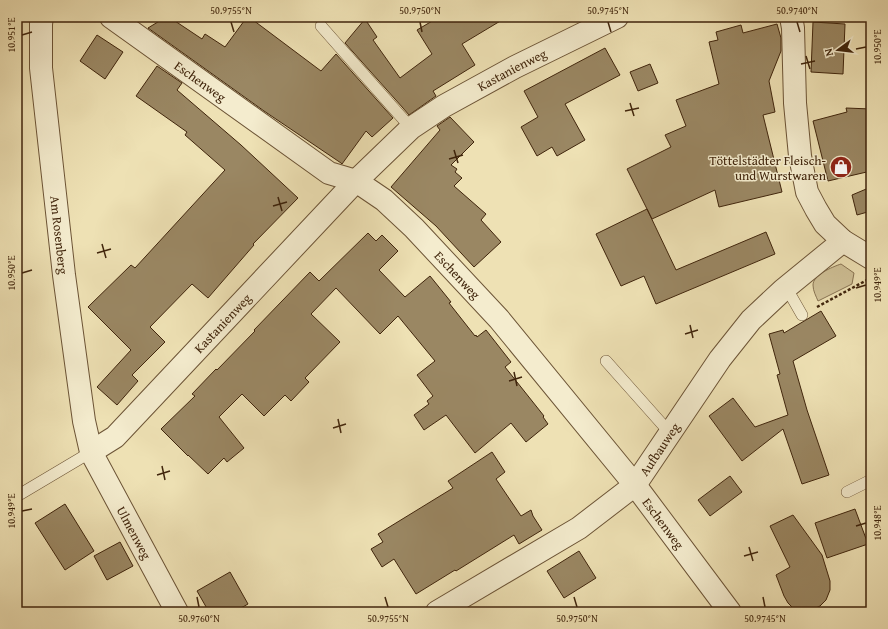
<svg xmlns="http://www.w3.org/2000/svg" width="888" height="629" font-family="'Gentium Book Plus',serif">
	<rect width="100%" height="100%" fill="#eee1b4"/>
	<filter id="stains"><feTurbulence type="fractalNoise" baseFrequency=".005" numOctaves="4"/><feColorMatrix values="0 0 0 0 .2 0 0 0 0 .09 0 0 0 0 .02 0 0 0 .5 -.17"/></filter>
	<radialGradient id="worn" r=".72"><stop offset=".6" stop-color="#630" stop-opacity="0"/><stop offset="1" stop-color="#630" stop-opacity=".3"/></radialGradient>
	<path fill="#d0c197" stroke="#887352" d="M 841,264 L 854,273 L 852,284 L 818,301 C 816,296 813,291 813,285 C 813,275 832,267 841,264 Z"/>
	<path fill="#9a8763" stroke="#40250c" d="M 166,17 L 169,17 L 202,39 L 205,34 L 225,47 L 247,17 L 249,17 L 321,71 L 336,54 L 393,118 L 372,137 L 366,131 L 342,164 L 341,163 L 264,111 L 148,28 Z
		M 439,17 L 507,17 L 462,44 L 475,65 L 433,91 L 436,96 L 409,115 L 403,108 L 345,43 L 365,19 L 377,37 L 373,40 L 400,78 L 432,54 L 417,30 Z
		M 813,22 L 845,24 L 843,74 L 811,72 Z
		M 777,24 L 781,38 L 781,51 L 769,81 L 775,112 L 763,115 L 782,192 L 719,207 L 715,190 L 652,219 L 627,169 L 671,147 L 665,135 L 686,126 L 676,100 L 719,84 L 709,42 L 718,40 L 716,32 L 741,25 L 743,33 Z
		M 97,35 L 123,52 L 105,79 L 80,61 Z
		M 605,48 L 620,75 L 565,104 L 585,140 L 557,156 L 552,147 L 537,156 L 521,127 L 538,117 L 524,91 Z
		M 650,64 L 658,83 L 638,91 L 630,72 Z
		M 157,66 L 182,83 L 177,90 L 241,145 L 298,198 L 253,244 L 254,245 L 208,298 L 192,284 L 150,327 L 165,342 L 132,375 L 138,381 L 117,405 L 97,387 L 131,350 L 88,307 L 131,265 L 135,268 L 225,170 L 185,135 L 187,132 L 136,96 Z
		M 846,108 L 871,109 L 871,171 L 828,181 L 813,121 L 847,112 Z
		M 450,117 L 474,142 L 451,165 L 457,169 L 455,172 L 462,178 L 454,186 L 486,214 L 481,220 L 501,242 L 474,267 L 436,226 L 391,187 L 440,130 L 437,126 Z
		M 871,187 L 871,211 L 857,215 L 852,195 Z
		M 647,209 L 676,270 L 766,232 L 775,254 L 656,304 L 644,276 L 621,286 L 596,234 Z
		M 368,233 L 376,241 L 382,235 L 398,251 L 379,270 L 405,297 L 430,276 L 451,302 L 449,303 L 475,336 L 476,335 L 477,337 L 486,330 L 511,362 L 505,367 L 544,416 L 543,417 L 548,424 L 526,442 L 511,423 L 475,453 L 446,415 L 424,430 L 414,415 L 429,404 L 427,401 L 433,396 L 417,375 L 435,361 L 398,316 L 380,334 L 336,288 L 311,314 L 340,342 L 305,378 L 309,382 L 291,401 L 285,395 L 264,416 L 242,394 L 219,417 L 244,448 L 227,462 L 224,458 L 208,474 L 188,455 L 188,456 L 161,429 L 195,396 L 192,394 L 216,369 L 217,370 L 255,331 L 254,330 L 310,272 L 319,281 Z
		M 821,311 L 836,336 L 793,361 L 807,410 L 829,475 L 802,484 L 783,429 L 742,461 L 709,416 L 733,398 L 755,427 L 788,415 L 777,375 L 780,374 L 769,334 L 783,330 L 784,333 Z
		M 492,452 L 505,472 L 496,479 L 521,516 L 531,510 L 533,516 L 542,530 L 519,544 L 514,535 L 456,571 L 455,570 L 416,594 L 394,559 L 382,567 L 371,549 L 383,542 L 378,534 L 453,488 L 448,481 Z
		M 730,476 L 742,492 L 710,516 L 698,500 Z
		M 65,504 L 94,551 L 65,570 L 35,523 Z
		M 855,509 L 868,544 L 827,558 L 815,523 Z
		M 793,515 L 822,555 L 830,581 L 830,590 L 826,600 L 820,606 L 814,609 L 808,611 L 800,611 L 793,608 L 788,603 L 784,596 L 776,575 L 790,567 L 770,526 Z
		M 120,542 L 133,566 L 107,580 L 94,556 Z
		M 579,551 L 596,578 L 564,598 L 547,571 Z
		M 230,572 L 248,604 L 234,612 L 209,612 L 197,591 Z"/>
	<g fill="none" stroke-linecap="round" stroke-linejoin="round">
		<g stroke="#6c5436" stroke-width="12">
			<path id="service" d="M 321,26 L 411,128
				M 786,287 L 802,315
				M 606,361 L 670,433
				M 847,492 L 871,480
				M 17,496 L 91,452"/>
		</g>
		<g stroke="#6c5436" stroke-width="24">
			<g id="minor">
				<path id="s1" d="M 42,17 L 41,24 L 41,68 L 64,275 L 84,421 L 91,452 L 177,612"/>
				<path id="s2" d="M 111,17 L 329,173 L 356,181 L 384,200 L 414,228 L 499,319 L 635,485 L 730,612"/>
				<path id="s3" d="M 91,452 L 115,437 L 356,181 L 411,128 L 444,106 L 515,67 L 617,17"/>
				<path id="s4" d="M 437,612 L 579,528 L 635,485 L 720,359 L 751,320 L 783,290 L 843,241"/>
			</g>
		</g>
		<g stroke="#6c5436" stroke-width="24">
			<path id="tertiary" d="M 791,17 L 793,28 L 795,103 L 800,156 L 807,192 L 816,209 L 825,224 L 843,241 L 871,258"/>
		</g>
		<path stroke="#40250c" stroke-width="2.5" stroke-dasharray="3 2" stroke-linecap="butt" d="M 817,307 L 867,280"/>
		<use href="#service" stroke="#f4ecce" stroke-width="11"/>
		<use href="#minor" stroke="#f4ecce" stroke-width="22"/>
		<use href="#tertiary" stroke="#f4ecce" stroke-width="22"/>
	</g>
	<path fill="none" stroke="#40250c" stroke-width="1.5" d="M 231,22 L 234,32M 420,22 L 422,32M 608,22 L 611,32M 797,22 L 800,32M 22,35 L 32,32M 856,49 L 866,47M 806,56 L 810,69M 801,64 L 815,61M 630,103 L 634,116M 625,111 L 639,108M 454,150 L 458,163M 449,159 L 463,155M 278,197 L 282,211M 273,206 L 287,202M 102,244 L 106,258M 97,253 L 111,249M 22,273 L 32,270M 856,288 L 866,285M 690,325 L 693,338M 685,334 L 698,330M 514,372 L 517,386M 509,381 L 522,377M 338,419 L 341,433M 333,428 L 346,424M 162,466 L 165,480M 157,475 L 170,471M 22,511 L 32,509M 856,526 L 866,523M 749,547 L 753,561M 744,556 L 758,552M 197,597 L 199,607M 385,597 L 388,607M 574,597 L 577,607M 763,597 L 765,607"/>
	<defs>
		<g id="shop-disc" transform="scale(1.15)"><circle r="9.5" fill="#8f2418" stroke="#f4ecce"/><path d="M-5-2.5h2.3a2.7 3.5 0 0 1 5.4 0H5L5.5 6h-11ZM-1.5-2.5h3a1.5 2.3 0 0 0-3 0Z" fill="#fff"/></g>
	</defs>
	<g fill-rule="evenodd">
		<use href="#shop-disc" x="841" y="167"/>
	</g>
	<g text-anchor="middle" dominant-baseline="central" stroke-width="3" stroke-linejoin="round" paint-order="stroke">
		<g font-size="13" fill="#40250c" stroke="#f4ecce">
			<text stroke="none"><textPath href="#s3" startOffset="573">Kastanienweg</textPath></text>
			<text stroke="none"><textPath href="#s2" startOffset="110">Eschenweg</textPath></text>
			<text stroke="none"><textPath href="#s1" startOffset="219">Am Rosenberg</textPath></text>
			<text stroke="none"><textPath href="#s2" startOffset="435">Eschenweg</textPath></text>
			<text stroke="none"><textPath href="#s3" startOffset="185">Kastanienweg</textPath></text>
			<text stroke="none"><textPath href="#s4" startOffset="279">Aufbauweg</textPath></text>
			<text stroke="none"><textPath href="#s2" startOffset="758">Eschenweg</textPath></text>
			<text stroke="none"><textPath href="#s1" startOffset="530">Ulmenweg</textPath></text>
		</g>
		<g font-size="13" fill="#40250c" stroke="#f4ecce" text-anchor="end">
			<text x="826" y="160">Töttelstädter Fleisch-<tspan x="826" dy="15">und Wurstwaren</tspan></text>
		</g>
	</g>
	<rect width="888" height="629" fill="none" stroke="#eee1b4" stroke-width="44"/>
	<g transform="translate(838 50) rotate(255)" stroke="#f4ecce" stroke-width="3" paint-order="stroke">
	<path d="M0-3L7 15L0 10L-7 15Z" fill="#40250c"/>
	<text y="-6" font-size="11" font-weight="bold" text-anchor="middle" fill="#40250c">N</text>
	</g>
	<rect x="22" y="22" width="844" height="585" fill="none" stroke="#40250c" stroke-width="1.5"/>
	<g font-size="10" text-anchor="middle" fill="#40250c">
		<text x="231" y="14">50.9755°N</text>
		<text x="420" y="14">50.9750°N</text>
		<text x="608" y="14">50.9745°N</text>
		<text x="797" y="14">50.9740°N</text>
		<text transform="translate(11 35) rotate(-90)" y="4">10.951°E</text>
		<text transform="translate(877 47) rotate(-90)" y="4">10.950°E</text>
		<text transform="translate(11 273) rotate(-90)" y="4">10.950°E</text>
		<text transform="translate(877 285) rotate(-90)" y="4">10.949°E</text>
		<text transform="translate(11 511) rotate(-90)" y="4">10.949°E</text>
		<text transform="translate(877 523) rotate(-90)" y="4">10.948°E</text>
		<text x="199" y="622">50.9760°N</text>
		<text x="388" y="622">50.9755°N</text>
		<text x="577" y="622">50.9750°N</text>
		<text x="765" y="622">50.9745°N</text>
	</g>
	<rect width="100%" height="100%" filter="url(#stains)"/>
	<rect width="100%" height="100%" fill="url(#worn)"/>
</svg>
